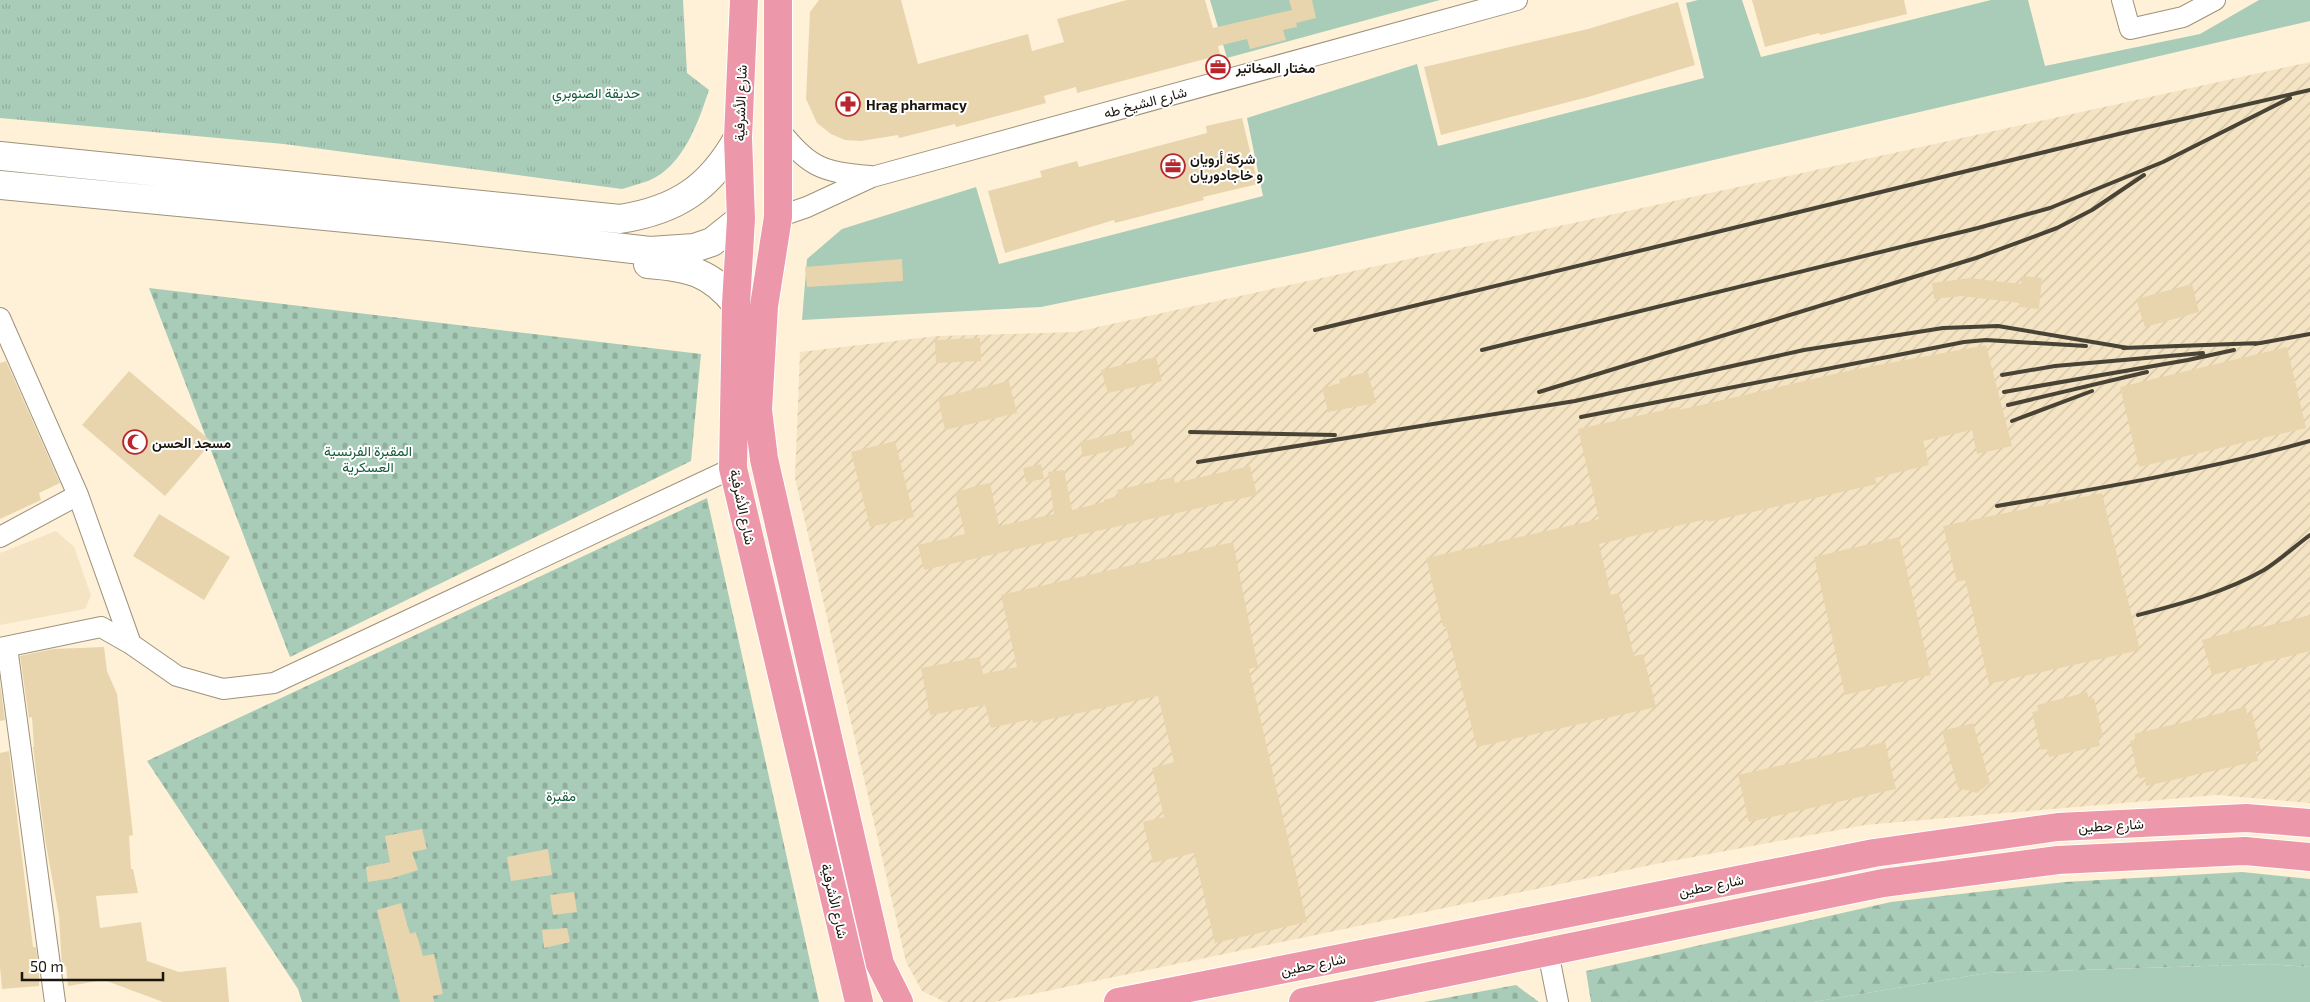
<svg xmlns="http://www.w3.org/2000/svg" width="2310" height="1002" font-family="'Exo 2',Vazirmatn,sans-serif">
	<defs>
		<pattern id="industrial-furrows" width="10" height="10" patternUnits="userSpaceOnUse" patternTransform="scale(1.25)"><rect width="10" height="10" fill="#f5e4c3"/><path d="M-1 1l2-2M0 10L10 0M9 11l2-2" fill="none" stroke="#d1c3a6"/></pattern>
		<pattern id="forest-firs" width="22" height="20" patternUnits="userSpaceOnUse" patternTransform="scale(1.25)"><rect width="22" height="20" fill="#a8ccb7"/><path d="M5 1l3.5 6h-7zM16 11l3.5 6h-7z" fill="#90ae9c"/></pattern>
		<pattern id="cemetery-stones" width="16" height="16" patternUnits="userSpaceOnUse" patternTransform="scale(1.25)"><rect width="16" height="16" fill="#a8ccb7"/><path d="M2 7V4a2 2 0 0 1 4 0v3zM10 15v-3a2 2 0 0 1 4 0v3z" fill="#90ae9c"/></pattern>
		<pattern id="park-tufts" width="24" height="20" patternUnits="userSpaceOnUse" patternTransform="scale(1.25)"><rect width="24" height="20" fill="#a8ccb7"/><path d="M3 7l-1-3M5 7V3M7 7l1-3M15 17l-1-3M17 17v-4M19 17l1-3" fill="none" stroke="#90ae9c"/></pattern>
	</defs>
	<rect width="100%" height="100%" fill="#fef1d7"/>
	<path fill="#f5e4c3" d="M 56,531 L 74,547 L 91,595 L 85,609 L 0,625 L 0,553 Z"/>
	<path fill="url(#industrial-furrows)" d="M 2310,62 L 2310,803 L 2217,795 L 1865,825 L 1656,864 L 994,1002 L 945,1002 L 922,991 L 906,962 L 795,478 L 800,352 L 937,336 L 1075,332 Z"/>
	<path fill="#a8ccb7" d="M 1210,0 L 1440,0 L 1227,58 Z
		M 1698,0 L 1742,0 L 1761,57 L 1991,0 L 2028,0 L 2045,66 L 2200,34 L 2259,0 L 2310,0 L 2310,21 L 1636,178 L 1312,251 L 1041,307 L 802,320 L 807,259 L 842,229 L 976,187 L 999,264 L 1263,196 L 1247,118 L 1417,64 L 1438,146 L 1704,78 L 1686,3 Z
		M 2269,964 L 2310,967 L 2310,1002 L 1813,1002 L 1987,973 Z"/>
	<path fill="url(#forest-firs)" d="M 2242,872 L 2310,879 L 2310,967 L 2269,964 L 1987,973 L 1813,1002 L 1591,1002 L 1586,971 L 1891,902 L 2065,882 Z"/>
	<path fill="url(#cemetery-stones)" d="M 149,288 L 701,354 L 691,461 L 290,657 Z
		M 707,498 L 819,1002 L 302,1002 L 298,989 L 147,761 Z
		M 1516,985 L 1539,1002 L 1424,1002 Z"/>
	<path fill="url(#park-tufts)" d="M 0,0 L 683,0 L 687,73 L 709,90 C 698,123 683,167 648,181 C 640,184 631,186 622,189 L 284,144 L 0,118 Z"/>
	<path fill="#e8d5ad" d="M 819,0 L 901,0 L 918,64 L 1028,34 L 1032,51 L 1064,42 L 1057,19 L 1127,0 L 1205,0 L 1213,28 L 1292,10 L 1289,0 L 1312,0 L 1316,18 L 1296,23 L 1297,27 L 1283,30 L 1286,40 L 1250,49 L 1247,39 L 1218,46 L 1220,55 L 1077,93 L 1076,87 L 1044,96 L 1046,103 L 956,127 L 955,124 L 899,138 L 898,135 L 861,141 L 845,140 L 831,134 L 817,123 L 806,99 L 810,12 Z
		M 1752,0 L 1904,0 L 1907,14 L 1820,35 L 1819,33 L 1765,47 Z
		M 1678,2 L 1695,65 L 1588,97 L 1441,135 L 1424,67 L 1588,29 Z
		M 1242,118 L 1258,184 L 1203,197 L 1204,200 L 1115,223 L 1114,220 L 1005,253 L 988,191 L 1042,177 L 1040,171 L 1077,161 L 1079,167 L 1207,133 L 1206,126 Z
		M 902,259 L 903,281 L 807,287 L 805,267 Z
		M 2022,276 L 2042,278 L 2039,309 L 2019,307 L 2019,303 L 1962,296 L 1934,299 L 1932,283 L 1970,278 L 2021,284 Z
		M 2192,284 L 2199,312 L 2145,327 L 2136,299 Z
		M 980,338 L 981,361 L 936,363 L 935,340 Z
		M 1986,345 L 2012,446 L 1977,454 L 1972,430 L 1923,441 L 1929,465 L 1875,478 L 1877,484 L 1708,522 L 1707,519 L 1599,544 L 1611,595 L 1619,593 L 1634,656 L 1643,654 L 1656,707 L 1477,747 L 1446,627 L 1443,627 L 1426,558 L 1599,519 L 1578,429 L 1678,407 L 1679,410 L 1852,370 Z
		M 2287,347 L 2306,428 L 2139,467 L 2120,387 Z
		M 1156,357 L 1162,381 L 1108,393 L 1101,370 Z
		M 6,361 L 60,483 L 39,493 L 41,500 L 0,519 L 0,363 Z
		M 129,371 L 212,442 L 165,496 L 82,425 Z
		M 1368,372 L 1376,403 L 1328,412 L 1322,388 L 1340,383 L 1339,379 Z
		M 1009,381 L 1017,413 L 945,430 L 938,398 Z
		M 1130,430 L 1134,445 L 1083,457 L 1080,442 Z
		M 895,441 L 914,517 L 870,527 L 851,452 Z
		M 1041,464 L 1044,479 L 1026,482 L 1023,468 Z
		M 1250,466 L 1257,495 L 924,570 L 918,545 L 965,534 L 955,493 L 975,486 L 990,483 L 999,526 L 1054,514 L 1048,472 L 1064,470 L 1072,510 L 1104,502 L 1104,500 L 1118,496 L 1117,490 L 1174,477 L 1175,483 Z
		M 2102,493 L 2140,650 L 1989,684 L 1965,580 L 1957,582 L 1943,526 Z
		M 159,514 L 230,557 L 204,600 L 133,556 Z
		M 1899,537 L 1931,675 L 1845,695 L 1814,557 Z
		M 1233,542 L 1258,667 L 1249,669 L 1307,922 L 1215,943 L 1194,853 L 1153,863 L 1143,822 L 1164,817 L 1152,768 L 1174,762 L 1158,696 L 1033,723 L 1032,719 L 991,728 L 985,705 L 930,715 L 921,668 L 979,657 L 983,674 L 1017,667 L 1001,595 Z
		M 2310,615 L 2310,651 L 2212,675 L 2202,640 L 2262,624 L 2263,627 Z
		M 104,647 L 107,671 L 117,694 L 133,835 L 129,836 L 131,869 L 133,869 L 138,893 L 96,896 L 100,928 L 141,922 L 147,961 L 179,972 L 226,967 L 229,1002 L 163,1002 L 104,980 L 68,986 L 66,966 L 62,967 L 59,916 L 45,839 L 33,747 L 34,747 L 32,717 L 29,718 L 20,656 L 53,649 Z
		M 0,684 L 5,720 L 0,721 Z
		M 2087,692 L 2089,699 L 2094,698 L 2103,736 L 2098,737 L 2100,746 L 2049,757 L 2047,749 L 2041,750 L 2032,712 L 2038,711 L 2037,705 Z
		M 2246,707 L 2247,714 L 2252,713 L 2261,751 L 2256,752 L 2258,761 L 2146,786 L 2145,777 L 2139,779 L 2130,741 L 2136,740 L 2134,734 Z
		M 1973,723 L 1990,783 L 1977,793 L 1958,788 L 1942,731 Z
		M 1885,742 L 1896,789 L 1749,822 L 1738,775 Z
		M 9,751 L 33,947 L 36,947 L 39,971 L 39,986 L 2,989 L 0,967 L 0,753 Z
		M 422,829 L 427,849 L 412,852 L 418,870 L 393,878 L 368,882 L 366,867 L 390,862 L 385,836 Z
		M 548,849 L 552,875 L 511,881 L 507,857 Z
		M 574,892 L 577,912 L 553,915 L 550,895 Z
		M 401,903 L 410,934 L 416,932 L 423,956 L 434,954 L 443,994 L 433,996 L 434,1002 L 400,1002 L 377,910 Z
		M 567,928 L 570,942 L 544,948 L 542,930 Z"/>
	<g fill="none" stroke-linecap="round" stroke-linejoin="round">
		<g stroke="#9e927a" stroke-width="22">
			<path id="street" d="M 2122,0 L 2130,29 L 2183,17 L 2215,0
				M 776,126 C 809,166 818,172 870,176
				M 778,217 L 807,207 L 872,177 L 1517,0
				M 0,318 L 78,495 L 131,644
				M 0,537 L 78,495
				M 7,647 L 55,1002
				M 0,648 L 101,627 L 131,644 L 177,676 L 223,689 L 274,683 L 733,468
				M 1548,952 L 1558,1002"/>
		</g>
		<g stroke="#9e927a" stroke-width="30">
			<path id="secondary" d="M 0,156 L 620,219 C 677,210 710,188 738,138
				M 0,185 L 439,227 L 650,251 L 694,248 L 712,242 L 741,219
				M 648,264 C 688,267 711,272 736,304"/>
		</g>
		<g stroke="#fff" stroke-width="30">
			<path id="primary" d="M 744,0 L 738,138 L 741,219 L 736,304 L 733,468 L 859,1002
				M 778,0 L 778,217 L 764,306 L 758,410 L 764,459 L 880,964 L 899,1002
				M 1118,1002 L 1874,853 L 2058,827 L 2246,818 L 2310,823
				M 1303,1002 L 1883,883 L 2058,860 L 2245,851 L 2310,857"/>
		</g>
		<use href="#street" stroke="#fff" stroke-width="20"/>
		<use href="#secondary" stroke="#fff" stroke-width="28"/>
		<use href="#primary" stroke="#ed97ab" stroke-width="28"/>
		<path stroke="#494336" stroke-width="4" d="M 1315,330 L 2135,130 L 2310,90
			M 2255,344 L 2310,334
			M 2123,348 L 2261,343
			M 1482,350 L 1978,228 L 2050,208 L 2163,162 L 2290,98
			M 2002,375 L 2055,366 L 2203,353
			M 1539,392 L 1976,258 L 2057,228 L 2092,210 L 2144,175
			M 2004,392 L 2188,360 L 2234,350
			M 2008,405 L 2147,372
			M 1581,417 L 1964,342 L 1986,340 L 2086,346
			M 2012,421 L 2092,391
			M 1190,432 L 1335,435
			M 1198,462 L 1575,401 L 1804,350 L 1943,328 L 1998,326 L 2128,348
			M 1997,506 C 2102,488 2207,470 2310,441
			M 2138,615 C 2180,604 2226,592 2264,570 C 2280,560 2295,546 2310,535"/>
	</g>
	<defs>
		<g id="office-ring" transform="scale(1.25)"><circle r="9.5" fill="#fff" stroke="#b7272d" stroke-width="1.5"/><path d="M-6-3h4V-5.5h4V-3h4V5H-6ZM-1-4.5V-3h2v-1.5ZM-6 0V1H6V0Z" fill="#b7272d"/></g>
		<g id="pharmacy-ring" transform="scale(1.25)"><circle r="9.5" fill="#fff" stroke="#b7272d" stroke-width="1.5"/><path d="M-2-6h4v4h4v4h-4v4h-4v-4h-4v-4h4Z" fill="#b7272d"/></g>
		<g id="mosque-ring" transform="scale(1.25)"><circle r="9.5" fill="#fff" stroke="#b7272d" stroke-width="1.5"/><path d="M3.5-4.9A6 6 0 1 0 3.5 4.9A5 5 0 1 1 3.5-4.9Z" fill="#b7272d"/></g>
	</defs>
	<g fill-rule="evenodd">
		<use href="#office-ring" x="1218" y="67"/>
		<use href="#pharmacy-ring" x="848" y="104"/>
		<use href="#office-ring" x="1173" y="166"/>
		<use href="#mosque-ring" x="135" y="442"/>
	</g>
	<g text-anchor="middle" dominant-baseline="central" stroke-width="4" stroke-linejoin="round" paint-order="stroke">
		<g font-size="14" font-weight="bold" fill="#1b160d" stroke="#fff" text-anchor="start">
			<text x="1236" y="67">مختار المخاتير</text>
			<text x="866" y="104">Hrag pharmacy</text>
			<text x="1190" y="158">شركة أرويان<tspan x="1190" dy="16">و خاجادوريان</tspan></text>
			<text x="152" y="442">مسجد الحسن</text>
		</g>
		<g font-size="14" fill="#125a3b" stroke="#fff">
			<text x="596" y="92">حديقة الصنوبري</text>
			<text x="368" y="450">المقبرة الفرنسية<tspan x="368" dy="16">العسكرية</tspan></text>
			<text x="561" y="795">مقبرة</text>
		</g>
		<g font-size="14" fill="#1b160d" stroke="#fff">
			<text transform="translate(1145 102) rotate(-15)">شارع الشيخ طه</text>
			<text transform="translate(740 103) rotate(-88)">شارع الأشرفية</text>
			<text transform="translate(743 507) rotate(78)">شارع الأشرفية</text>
			<text transform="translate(2111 825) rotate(-3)">شارع حطين</text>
			<text transform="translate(1711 885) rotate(-11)">شارع حطين</text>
			<text transform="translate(835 901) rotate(77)">شارع الأشرفية</text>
			<text transform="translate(1313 964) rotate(-11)">شارع حطين</text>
		</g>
	</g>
	<path d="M22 972v8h141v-8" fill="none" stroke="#1b160d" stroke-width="2.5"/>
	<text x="30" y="972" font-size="15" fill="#1b160d" stroke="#ffffff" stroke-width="4" paint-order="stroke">50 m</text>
</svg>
